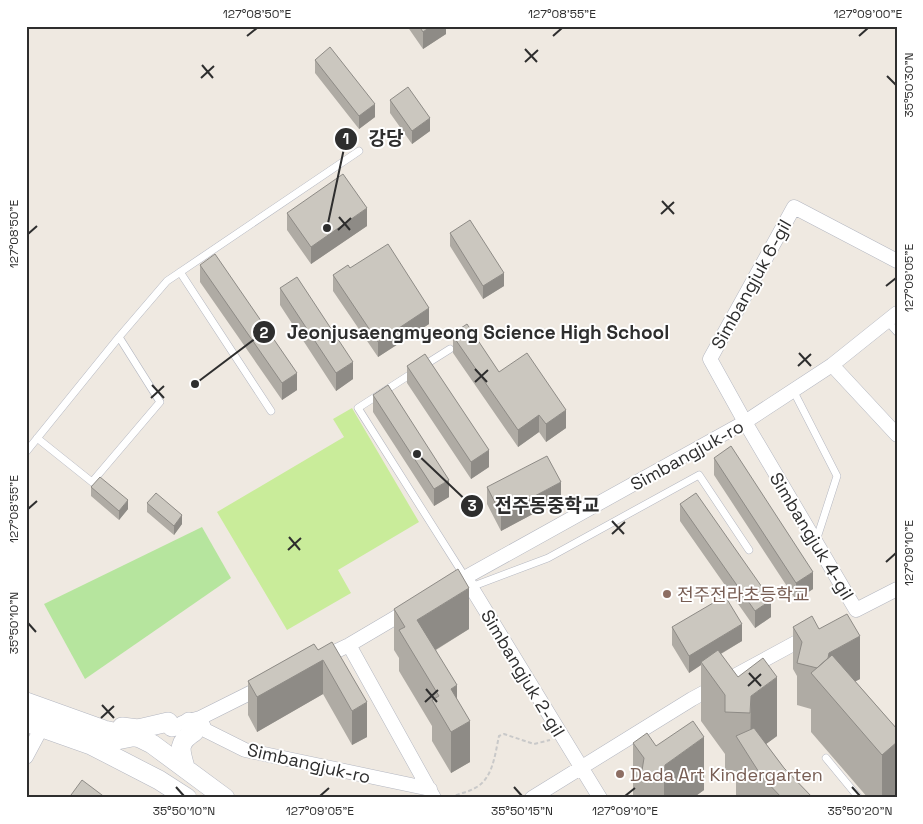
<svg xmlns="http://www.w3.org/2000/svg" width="923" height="824" font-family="'Space Grotesk','Noto Sans KR',sans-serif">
	<rect width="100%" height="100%" fill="#efe9e1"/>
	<path fill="#b6e59e" d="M 202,527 L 231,578 L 85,679 L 44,604 Z"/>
	<path fill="#c9ec9a" d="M 352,408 L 419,522 L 338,570 L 351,593 L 287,630 L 217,512 L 344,437 L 333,419 Z"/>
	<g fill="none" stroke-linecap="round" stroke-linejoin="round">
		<g stroke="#b4b7c1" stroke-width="8">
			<path id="lane" d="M 180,272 L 271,411
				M 887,321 L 897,332
				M 423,366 L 450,349
				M 414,372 L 358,408 L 465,577
				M 793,390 L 837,476 L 816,541
				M 37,438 L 92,482 L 160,402 L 119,337
				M 26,452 L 119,337 L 167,281 L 359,151
				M 471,587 L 548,558 L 699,475 L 749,550
				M 826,758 L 859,798"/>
		</g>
		<g stroke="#b4b7c1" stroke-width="15">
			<path id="street" d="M 897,261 L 794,207 L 710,359 L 745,422 L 856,610 L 897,589
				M 832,365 L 897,435
				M 465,577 L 600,798
				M 448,587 L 745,422 L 832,365 L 897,313
				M 349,645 L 434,798
				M 322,658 L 349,645 L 410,609
				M 200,718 L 205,730 L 245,750 L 430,789
				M 182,723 L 200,718 L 264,686
				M 93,739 L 110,744 L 135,739
				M 26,757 L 42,727
				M 532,798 L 692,699 L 810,635"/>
		</g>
		<g stroke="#b4b7c1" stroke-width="20">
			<path id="secondary" d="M 26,702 L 104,730 L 140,738 L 152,744 L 225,798
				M 26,722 L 91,745 L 159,780 L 187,798
				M 122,727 L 138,729 L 168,722 L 172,727
				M 185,767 C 180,750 177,743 194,732 L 189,722"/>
		</g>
		<path stroke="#c9c9c9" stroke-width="2" stroke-dasharray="4 2.5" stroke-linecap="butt" d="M 450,798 C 458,793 467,793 475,788 C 493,779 495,754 499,736 L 504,734 L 534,744 L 550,740"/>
		<use href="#lane" stroke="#fff" stroke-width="7"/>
		<use href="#street" stroke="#fff" stroke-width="14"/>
		<use href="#secondary" stroke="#fff" stroke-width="19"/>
	</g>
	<path fill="#afaba4" d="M 407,26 L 446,26 L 446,34 L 423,49 Z
		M 315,60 L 375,117 L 359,129 L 315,73 Z
		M 390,100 L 430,131 L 412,144 L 390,113 Z
		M 287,213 L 367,226 L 311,264 L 287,230 Z
		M 450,233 L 504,286 L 483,299 L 450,246 Z
		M 200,265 L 297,390 L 282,400 L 200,282 Z
		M 350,268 L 429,324 L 378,357 L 333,291 L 333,275 Z
		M 280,288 L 353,379 L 336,391 L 280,305 Z
		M 453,336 L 499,372 L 566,428 L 546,442 L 539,432 L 518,447 L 453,353 Z
		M 407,366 L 489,467 L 471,479 L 407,383 Z
		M 373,395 L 449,497 L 434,506 L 373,412 Z
		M 714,458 L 813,589 L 796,600 L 714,475 Z
		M 91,487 L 128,509 L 119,520 L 91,496 Z
		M 487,487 L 561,499 L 501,531 L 487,504 Z
		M 147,503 L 182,524 L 174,535 L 147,512 Z
		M 680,504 L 771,617 L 755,628 L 680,521 Z
		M 394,609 L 469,629 L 436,650 L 457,700 L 470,762 L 451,773 L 432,741 L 432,726 L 399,671 L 399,658 L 394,650 Z
		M 672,627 L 742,641 L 721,654 L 777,736 L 766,744 L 784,768 L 813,798 L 738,798 L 736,795 L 736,771 L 725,771 L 725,754 L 701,721 L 701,665 L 689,673 L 672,645 Z
		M 793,627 L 819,629 L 860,679 L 855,681 L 897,729 L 897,798 L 868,798 L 811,732 L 811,709 L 797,705 L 797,676 L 793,669 Z
		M 314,644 L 367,737 L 352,745 L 323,694 L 257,732 L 248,715 L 248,681 Z
		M 633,743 L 656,746 L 704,790 L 693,798 L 635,798 L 633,795 Z"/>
	<path fill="#8e8b86" d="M 431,26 L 446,26 L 446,34 L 423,49 L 423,32 Z
		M 375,104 L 375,117 L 359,129 L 359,116 Z
		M 430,118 L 430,131 L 412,144 L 412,131 Z
		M 367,208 L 367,226 L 311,264 L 311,247 Z
		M 504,273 L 504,286 L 483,299 L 483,286 Z
		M 429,308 L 429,324 L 378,357 L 378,342 Z
		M 353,362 L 353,379 L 336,391 L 336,373 Z
		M 297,373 L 297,390 L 282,400 L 282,383 Z
		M 566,410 L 566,428 L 546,442 L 546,424 Z
		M 539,415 L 539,432 L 518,447 L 518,430 Z
		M 489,450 L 489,467 L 471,479 L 471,462 Z
		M 449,480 L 449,497 L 434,506 L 434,489 Z
		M 561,482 L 561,499 L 501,531 L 501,514 Z
		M 128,500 L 128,509 L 119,520 L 119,511 Z
		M 182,515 L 182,524 L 174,535 L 174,526 Z
		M 813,572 L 813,589 L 796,600 L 796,583 Z
		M 469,588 L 469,629 L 417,661 L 417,620 Z
		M 771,600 L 771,617 L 755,628 L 755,611 Z
		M 742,624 L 742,641 L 703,664 L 701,662 L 701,665 L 689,673 L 689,656 Z
		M 860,636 L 860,679 L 830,695 L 826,669 L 829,653 Z
		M 323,660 L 323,694 L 257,732 L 257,697 Z
		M 777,677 L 777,736 L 751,755 L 750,759 L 751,696 Z
		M 457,685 L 457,726 L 451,689 Z
		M 367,702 L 367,737 L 352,745 L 352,711 Z
		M 470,721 L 470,762 L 451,773 L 451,732 Z
		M 704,737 L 704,790 L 693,798 L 664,798 L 664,780 L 665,765 Z
		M 897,742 L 897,798 L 882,798 L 882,755 Z"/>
	<path fill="#cbc7bf" stroke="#8e8b86" d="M 419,26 L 431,26 L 423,32 Z
		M 330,47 L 375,104 L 359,116 L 315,60 Z
		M 408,87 L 430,118 L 412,131 L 390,100 Z
		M 343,174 L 367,208 L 311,247 L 287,213 Z
		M 470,220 L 504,273 L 483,286 L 450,233 Z
		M 388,244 L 429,308 L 378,342 L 333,275 L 348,265 L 350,268 Z
		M 215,254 L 297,373 L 282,383 L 200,265 Z
		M 297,277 L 353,362 L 336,373 L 280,288 Z
		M 467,324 L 499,372 L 527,353 L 566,410 L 546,424 L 539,415 L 518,430 L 453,336 L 455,332 Z
		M 425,354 L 489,450 L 471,462 L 407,366 Z
		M 388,385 L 449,480 L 434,489 L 373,395 Z
		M 731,446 L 813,572 L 796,583 L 714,458 Z
		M 547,456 L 561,482 L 501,514 L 487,487 Z
		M 100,477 L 128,500 L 119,511 L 91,487 Z
		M 156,493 L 182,515 L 174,526 L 147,503 Z
		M 696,493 L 771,600 L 755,611 L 680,504 Z
		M 458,569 L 469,588 L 417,620 L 457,685 L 451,689 L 470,721 L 451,732 L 432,700 L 439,696 L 399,630 L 405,627 L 394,609 Z
		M 725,596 L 742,624 L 689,656 L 672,627 Z
		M 847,614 L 860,636 L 829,653 L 828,658 L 817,668 L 797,663 L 802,642 L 793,627 L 812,616 L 819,629 Z
		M 332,642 L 367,702 L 352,711 L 323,660 L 257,697 L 248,681 L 314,644 L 318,650 Z
		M 718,650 L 738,677 L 763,658 L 777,677 L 751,696 L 750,713 L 725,712 L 725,695 L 701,662 Z
		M 832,655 L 897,729 L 897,742 L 882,755 L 811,673 Z
		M 693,721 L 704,737 L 665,765 L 664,780 L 641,777 L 644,758 L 633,743 L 647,733 L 656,746 Z
		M 754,728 L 784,768 L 813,798 L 782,798 L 762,777 L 736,736 Z
		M 82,780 L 106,798 L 75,798 L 71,795 Z"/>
	<path fill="none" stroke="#2e2e2e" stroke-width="2" d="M 247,36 L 257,28M 553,36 L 562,28M 859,36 L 868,28M 525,49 L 537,62M 525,62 L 538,50M 202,65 L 213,78M 887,76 L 896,85M 201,78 L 214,66M 662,201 L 674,214M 661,214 L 674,202M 339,217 L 350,230M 338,230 L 351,218M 28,234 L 37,226M 886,286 L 896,278M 799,353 L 811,366M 798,366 L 811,354M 475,369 L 487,382M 475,382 L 488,370M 152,385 L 164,398M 151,398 L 164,386M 28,509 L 37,501M 612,521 L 624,534M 612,534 L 625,522M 289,537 L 300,550M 288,550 L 301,538M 886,562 L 896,553M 28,623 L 36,632M 749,673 L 761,686M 748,686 L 761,674M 426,689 L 437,702M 425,702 L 438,690M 102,705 L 114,718M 101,718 L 114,706M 176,787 L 184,796M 514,787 L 522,796M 852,787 L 860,796M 320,796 L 329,788M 625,796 L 635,788"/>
	<g fill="#8d6e63" stroke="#fff" stroke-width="2">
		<circle cx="667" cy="594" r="5"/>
		<circle cx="620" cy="774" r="5"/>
	</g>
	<g text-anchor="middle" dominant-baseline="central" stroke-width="4" stroke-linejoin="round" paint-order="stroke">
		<g font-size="18" fill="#2e2e2e" stroke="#fff">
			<text transform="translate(751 284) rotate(-61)">Simbangjuk 6-gil</text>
			<text transform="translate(687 455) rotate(-29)">Simbangjuk-ro</text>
			<text transform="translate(812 536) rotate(59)">Simbangjuk 4-gil</text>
			<text transform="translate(523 673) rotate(59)">Simbangjuk 2-gil</text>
			<text transform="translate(309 763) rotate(13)">Simbangjuk-ro</text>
		</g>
		<g font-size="18" fill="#785e54" stroke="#fff" text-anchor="start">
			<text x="677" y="594">전주전라초등학교</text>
			<text x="630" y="774">Dada Art Kindergarten</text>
		</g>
	</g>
	<path fill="none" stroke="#2e2e2e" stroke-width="2" d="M327 228L346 139M195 384L264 332M417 454L472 506"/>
	<g fill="#2e2e2e" stroke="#fff" stroke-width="2">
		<circle cx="327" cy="228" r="5"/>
		<circle cx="195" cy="384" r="5"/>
		<circle cx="417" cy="454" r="5"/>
		<circle cx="346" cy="139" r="12"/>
		<circle cx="264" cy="332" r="12"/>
		<circle cx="472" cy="506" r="12"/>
	</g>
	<g font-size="15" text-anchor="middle" font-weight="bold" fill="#fff">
		<text x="346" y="144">1</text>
		<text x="264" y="338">2</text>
		<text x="472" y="511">3</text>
	</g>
	<g font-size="19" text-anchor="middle" font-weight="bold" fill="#2e2e2e" stroke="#fff" stroke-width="4" stroke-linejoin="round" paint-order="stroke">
		<text x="386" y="145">강당</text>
		<text x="478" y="339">Jeonjusaengmyeong Science High School</text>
		<text x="547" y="512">전주동중학교</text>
	</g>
	<rect width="923" height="824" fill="none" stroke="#ffffff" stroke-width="55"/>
	<rect x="28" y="28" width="868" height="768" fill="none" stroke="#2e2e2e" stroke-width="2"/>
	<g font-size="12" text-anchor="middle" fill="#2e2e2e">
		<text x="257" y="18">127°08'50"E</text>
		<text x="562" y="18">127°08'55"E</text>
		<text x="868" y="18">127°09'00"E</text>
		<text transform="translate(909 85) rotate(-90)" y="4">35°50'30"N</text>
		<text transform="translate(14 234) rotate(-90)" y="4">127°08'50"E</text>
		<text transform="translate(909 278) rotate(-90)" y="4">127°09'05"E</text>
		<text transform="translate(14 509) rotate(-90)" y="4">127°08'55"E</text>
		<text transform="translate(909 553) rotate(-90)" y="4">127°09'10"E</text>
		<text transform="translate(14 623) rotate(-90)" y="4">35°50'10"N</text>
		<text x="184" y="815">35°50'10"N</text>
		<text x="320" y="815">127°09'05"E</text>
		<text x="522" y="815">35°50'15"N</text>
		<text x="625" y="815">127°09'10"E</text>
		<text x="860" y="815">35°50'20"N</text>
	</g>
</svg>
